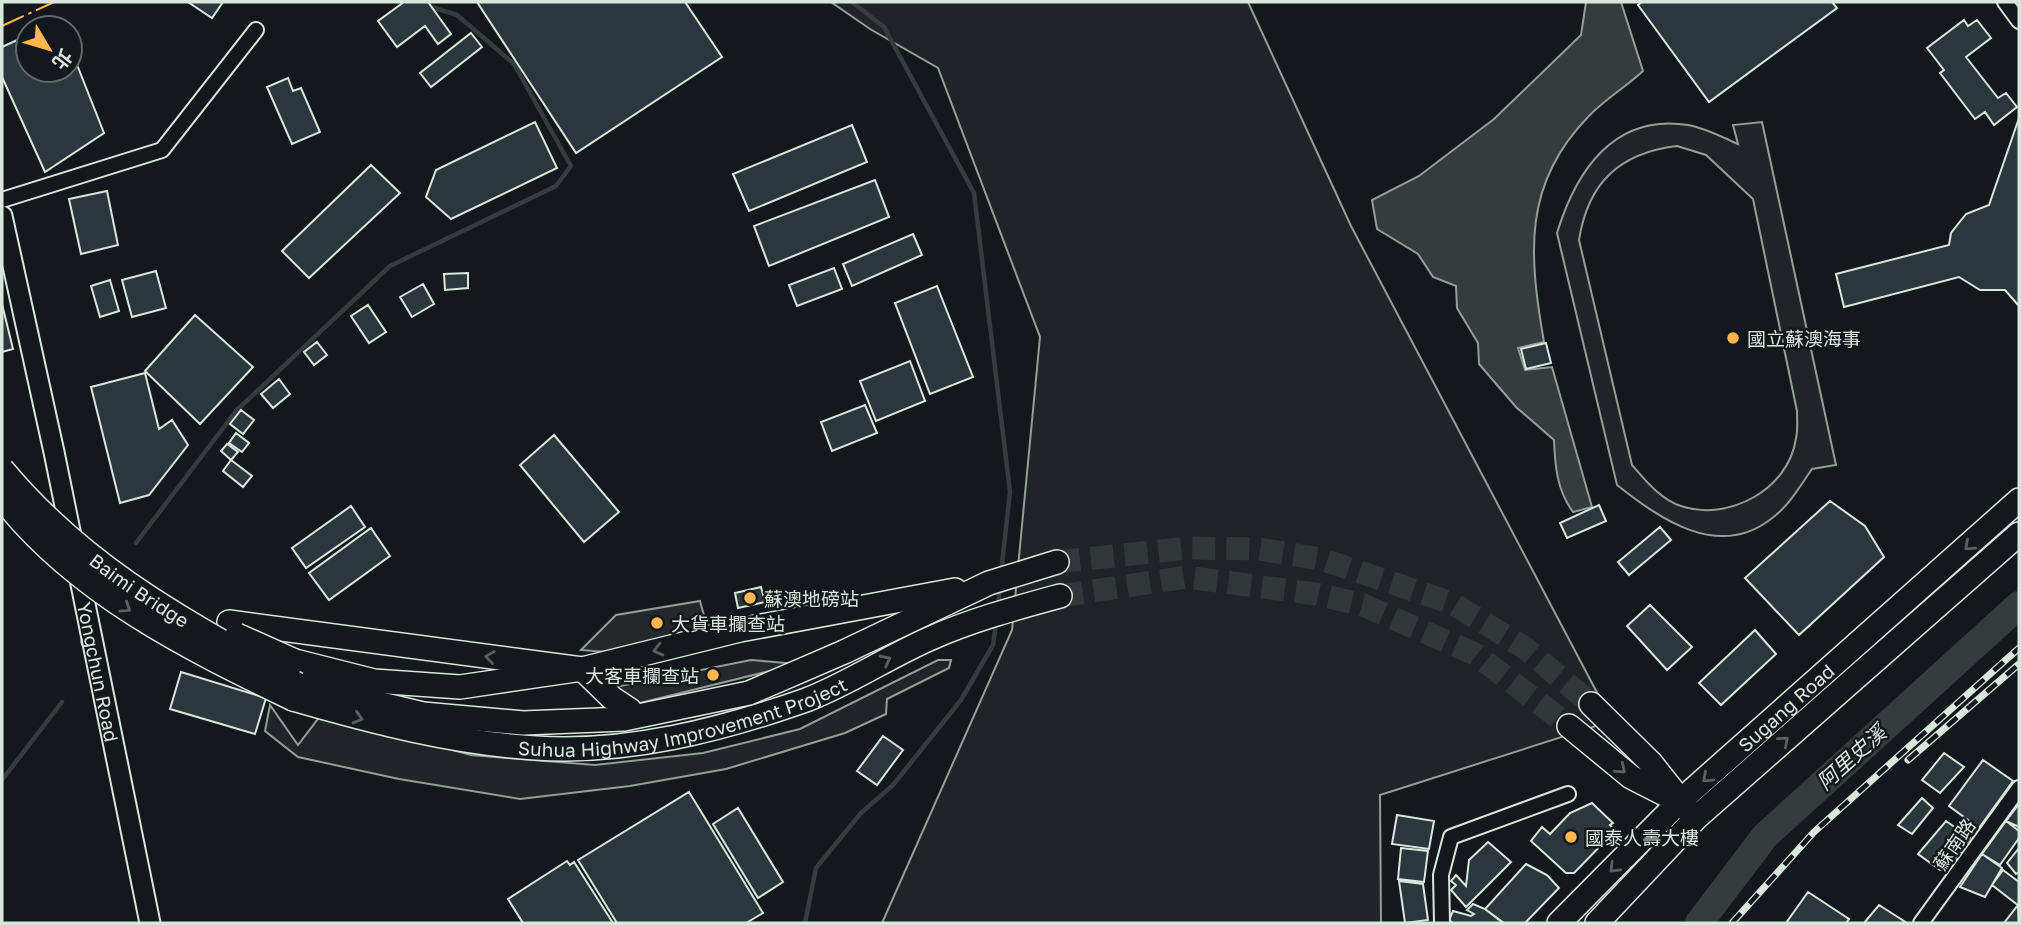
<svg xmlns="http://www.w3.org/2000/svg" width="2021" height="925" font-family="'Golos Text','Noto Sans TC',sans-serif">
	<rect width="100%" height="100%" fill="#14181c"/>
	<path fill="#202428" stroke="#939e99" stroke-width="2" fill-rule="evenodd" d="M 831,2 L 1248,2 L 1351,226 L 1612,721 L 1380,795 L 1381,923 L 882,923 L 1012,630 L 1040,337 L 938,68 L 870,29 Z
		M 1762,122 L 1836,465 L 1812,469 C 1800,486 1789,506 1771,519 C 1718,560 1660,519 1617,485 L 1557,233 C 1576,171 1614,113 1688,125 C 1705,128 1722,137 1738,144 L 1733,125 ZM 1677,146 L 1706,155 L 1753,199 L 1797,411 C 1797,420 1798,430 1796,438 C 1789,490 1727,522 1681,506 C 1661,500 1645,480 1632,465 L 1579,240 C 1588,183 1619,153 1677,146 Z
		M 938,660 L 951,660 L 949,668 L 887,699 L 886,714 L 845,733 L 726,769 L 630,786 L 520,799 L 399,779 L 298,757 L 265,731 L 270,705 L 298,745 L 321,715 L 471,755 L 595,765 L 703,753 L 800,729 Z"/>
	<path fill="#24282b" stroke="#939e99" stroke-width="2" d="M 700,601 L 708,630 L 618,653 L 581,650 L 616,615 Z
		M 751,660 L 798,664 L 636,704 L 615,687 Z"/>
	<path fill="#363b3e" stroke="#939e99" stroke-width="2" d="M 1586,2 L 1621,2 L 1643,71 C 1626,87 1605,99 1589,116 C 1522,184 1529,255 1544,342 L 1518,348 L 1525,370 L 1552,367 L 1592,507 L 1573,512 C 1557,490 1555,467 1554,440 L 1516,407 L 1479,364 L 1478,343 L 1457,308 L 1456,286 L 1433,277 L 1418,254 L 1377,229 L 1372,200 L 1419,176 L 1494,119 L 1581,35 Z"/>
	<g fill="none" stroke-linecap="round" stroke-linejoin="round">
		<path stroke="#363b3e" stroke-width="4.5" d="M 852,2 L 884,27 L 974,193 L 1010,492 L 1001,573
			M 136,543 L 236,411 L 390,266 L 556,186 L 571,166 L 514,64 L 457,15 L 416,2
			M 998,607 L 1000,588
			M 2,780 L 62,702
			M 805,923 L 816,868 L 861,813 L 893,785 L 961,700 L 993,645 L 996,623"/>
		<path stroke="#363b3e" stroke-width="28" d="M 1699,923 L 1765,836 L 2019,605"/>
	</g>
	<path fill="#2c363c" stroke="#d8e6dc" stroke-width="2" d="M 188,2 L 223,2 L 212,18 Z
		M 404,2 L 428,2 L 451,34 L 438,44 L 425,26 L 397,47 L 378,21 Z
		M 477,2 L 685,2 L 722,57 L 576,153 Z
		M 1642,2 L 1832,2 L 1837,8 L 1709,102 L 1638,5 Z
		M 1964,20 L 1968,26 L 1977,20 L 1991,38 L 1966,57 L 1998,98 L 2006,93 L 2017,107 L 1994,125 L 1985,112 L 1975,119 L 1940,73 L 1944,70 L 1927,48 Z
		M 471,33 L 482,47 L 431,87 L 420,73 Z
		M 28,35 L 28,70 L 70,70 L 70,47 L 104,133 L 45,172 L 2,77 L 2,47 Z
		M 288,78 L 293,91 L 301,88 L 320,132 L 292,144 L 267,87 Z
		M 2019,118 L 2019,306 L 2005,290 L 1980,290 L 1959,277 L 1844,307 L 1836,274 L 1949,245 L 1951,233 L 1966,214 L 1989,205 Z
		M 535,122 L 557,168 L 451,219 L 426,197 L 436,170 Z
		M 852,125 L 867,162 L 749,211 L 733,174 Z
		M 371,165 L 400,193 L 309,278 L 282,251 Z
		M 875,180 L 889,217 L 769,266 L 754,226 Z
		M 107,191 L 118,245 L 81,254 L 69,199 Z
		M 913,234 L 922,255 L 852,286 L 843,264 Z
		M 834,268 L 842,289 L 797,306 L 789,285 Z
		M 156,271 L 166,308 L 132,317 L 122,280 Z
		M 468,273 L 468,288 L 445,290 L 444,274 Z
		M 110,280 L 119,311 L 100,317 L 91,286 Z
		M 423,284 L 434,304 L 412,317 L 400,297 Z
		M 937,286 L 973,377 L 930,394 L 895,303 Z
		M 2,304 L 13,349 L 2,352 Z
		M 368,305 L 386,332 L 369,343 L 351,316 Z
		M 195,315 L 253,367 L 200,424 L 145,371 Z
		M 317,342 L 327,355 L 314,365 L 304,352 Z
		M 1546,343 L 1551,363 L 1526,369 L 1521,349 Z
		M 910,361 L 925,401 L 876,421 L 860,381 Z
		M 145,373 L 159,429 L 172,420 L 188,445 L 149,495 L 120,503 L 91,387 Z
		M 279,379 L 290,394 L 273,408 L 261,394 Z
		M 865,405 L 877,433 L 832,451 L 821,422 Z
		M 241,410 L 254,420 L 243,434 L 230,424 Z
		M 236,433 L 249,443 L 242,452 L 229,443 Z
		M 554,435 L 619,512 L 584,542 L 520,465 Z
		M 227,444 L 238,452 L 231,460 L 221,451 Z
		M 231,460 L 252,476 L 243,487 L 223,471 Z
		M 1830,501 L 1865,526 L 1884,557 L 1799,635 L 1745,578 Z
		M 1599,505 L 1606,521 L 1567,538 L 1560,523 Z
		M 351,506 L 365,527 L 306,568 L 292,548 Z
		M 1660,527 L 1671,540 L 1629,575 L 1618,562 Z
		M 371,528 L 390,556 L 329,600 L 309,573 Z
		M 761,587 L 765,602 L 738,608 L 735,593 Z
		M 1650,605 L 1692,647 L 1667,670 L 1627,626 Z
		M 1755,630 L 1776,654 L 1721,705 L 1699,683 Z
		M 181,672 L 266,698 L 255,734 L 170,709 Z
		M 883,736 L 903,750 L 877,785 L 857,771 Z
		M 1944,753 L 1964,767 L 1940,793 L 1922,780 Z
		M 1983,760 L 2013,781 L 1979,828 L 1949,806 Z
		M 689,792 L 763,913 L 746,923 L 617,923 L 578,860 Z
		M 1922,798 L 1933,808 L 1912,834 L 1898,825 Z
		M 1592,803 L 1613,823 L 1610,825 L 1615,831 L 1574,873 L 1566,873 L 1531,841 L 1542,827 L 1550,834 L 1570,813 Z
		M 2019,804 L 2019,827 L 2006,821 Z
		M 738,808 L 783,882 L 758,898 L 713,824 Z
		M 1397,815 L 1434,821 L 1429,849 L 1392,844 Z
		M 1946,821 L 1970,838 L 1948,868 L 1940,870 L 1918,854 Z
		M 2006,821 L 2019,831 L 2019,838 L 2000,865 L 1982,854 Z
		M 1488,842 L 1511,862 L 1466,907 L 1451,890 L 1456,885 L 1451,881 L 1456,875 L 1466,886 L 1469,860 Z
		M 1401,848 L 1428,851 L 1424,882 L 1398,879 Z
		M 2019,848 L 2019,872 L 2016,874 L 2007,863 Z
		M 1982,854 L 2002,868 L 1985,897 L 1960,887 Z
		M 567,861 L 570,865 L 574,862 L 613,923 L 523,923 L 508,899 Z
		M 1526,864 L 1547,875 L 1559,888 L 1525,923 L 1504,923 L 1485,909 Z
		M 2003,870 L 2019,882 L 2019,906 L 1992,885 Z
		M 1399,881 L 1423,884 L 1428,920 L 1405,923 Z
		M 1808,892 L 1849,919 L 1846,923 L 1786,923 Z
		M 1473,904 L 1485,909 L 1503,923 L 1453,923 L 1449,920 L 1453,911 L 1471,916 L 1474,914 L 1467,910 Z
		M 1879,905 L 1907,923 L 1864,923 Z
		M 2018,905 L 2019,923 L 2004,923 Z"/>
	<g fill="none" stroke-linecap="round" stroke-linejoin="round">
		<path stroke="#313739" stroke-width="23" stroke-dasharray="23 11" stroke-linecap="butt" d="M 1057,562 L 1188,548 L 1259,549 L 1321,559 L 1452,603 L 1525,648 L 1591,704
			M 1060,596 L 1186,577 L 1316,594 L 1363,605 L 1475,654 L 1569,726"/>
		<g stroke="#d8e6dc" stroke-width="18">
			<path id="street" d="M 2005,2 L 2019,21
				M 2,200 L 162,150 L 256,30
				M 1442,923 L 1441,875 L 1451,837 L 1568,794
				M 1921,923 L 2019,788"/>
		</g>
		<g stroke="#d8e6dc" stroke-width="23">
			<g id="secondary">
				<path id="s1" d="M 2,216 L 54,452 L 150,923"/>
			</g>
		</g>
		<g stroke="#d8e6dc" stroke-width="26">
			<g id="primary">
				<path d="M 229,622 L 582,669 L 612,698 L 630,710"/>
				<path d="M 295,661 L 374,681 L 460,687 L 582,669 L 740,630 L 955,590"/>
				<path d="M 297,684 L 423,714 L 523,723 L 624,719 L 749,693 L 844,652 L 989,583 L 1057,562"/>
				<path id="s2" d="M 293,699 C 373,722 453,743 536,748 C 627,754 721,730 806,700 C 848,684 888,657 929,639 C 971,620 1016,608 1060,596"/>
				<path d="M 1591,704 L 1651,763 L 1689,811"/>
				<path d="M 1569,726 L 1631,777 L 1674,799"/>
				<path id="s3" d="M 1559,923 L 1679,802 L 2019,500"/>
				<path d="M 1597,923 L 1696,818 L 2019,534"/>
			</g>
		</g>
		<use href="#street" stroke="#14181c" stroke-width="14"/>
		<use href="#secondary" stroke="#14181c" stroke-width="19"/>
		<use href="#primary" stroke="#14181c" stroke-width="23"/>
		<g stroke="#d8e6dc" stroke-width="7">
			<path id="rail" d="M 1908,760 L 2019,664
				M 1732,923 L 1814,832 L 2019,648"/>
		</g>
		<use href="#rail" stroke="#14181c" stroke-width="4.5" stroke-dasharray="13" stroke-linecap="butt"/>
		<g stroke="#d8e6dc" stroke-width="26" stroke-linecap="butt">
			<g id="primary-bridge">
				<path id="s4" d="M 2,469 C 86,570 185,621 297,684"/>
				<path d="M 2,498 C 75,592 187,648 293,699"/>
				<path d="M 237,635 L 295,661"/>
			</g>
		</g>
		<use href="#primary-bridge" stroke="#14181c" stroke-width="23"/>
		<path stroke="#ffb74d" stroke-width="2" stroke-dasharray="24 5 3.5 5" stroke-linecap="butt" d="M 2,26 L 54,2"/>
	</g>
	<defs><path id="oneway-chevron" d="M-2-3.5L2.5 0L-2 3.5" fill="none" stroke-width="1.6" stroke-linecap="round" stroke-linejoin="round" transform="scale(1.75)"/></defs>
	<g stroke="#59605f">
		<use href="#oneway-chevron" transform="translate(1969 546) rotate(138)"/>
		<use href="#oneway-chevron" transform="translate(126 608) rotate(34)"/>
		<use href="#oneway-chevron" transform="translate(658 650) rotate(166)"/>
		<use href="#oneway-chevron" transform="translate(490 657) rotate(-172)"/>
		<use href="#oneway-chevron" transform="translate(886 660) rotate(-26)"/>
		<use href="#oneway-chevron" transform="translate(358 718) rotate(16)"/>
		<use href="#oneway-chevron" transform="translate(1784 741) rotate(-41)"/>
		<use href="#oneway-chevron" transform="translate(1621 769) rotate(40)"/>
		<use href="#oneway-chevron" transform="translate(1707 778) rotate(138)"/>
		<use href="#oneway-chevron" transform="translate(1614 868) rotate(135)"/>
	</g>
	<g fill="#ffb74d" stroke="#14181c" stroke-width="2.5">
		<circle cx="1733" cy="338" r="7"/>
		<circle cx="750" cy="598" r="7"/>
		<circle cx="657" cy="623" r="7"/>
		<circle cx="713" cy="675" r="7"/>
		<circle cx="1571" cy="837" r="7"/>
	</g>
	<g text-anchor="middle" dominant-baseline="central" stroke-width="5" stroke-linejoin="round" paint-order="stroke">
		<g font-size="19" fill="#d8e6dc" stroke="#14181c" text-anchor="start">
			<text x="1747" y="338">國立蘇澳海事</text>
			<text x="764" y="598">蘇澳地磅站</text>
			<text x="671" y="623">大貨車攔查站</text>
			<text x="699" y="675" text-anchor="end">大客車攔查站</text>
			<text x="1585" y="837">國泰人壽大樓</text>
		</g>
		<g font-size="19" fill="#d8e6dc" stroke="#14181c">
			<text stroke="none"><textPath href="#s4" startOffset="184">Baimi Bridge</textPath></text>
			<text stroke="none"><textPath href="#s1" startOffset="466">Yongchun Road</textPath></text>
			<text stroke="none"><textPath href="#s3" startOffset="313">Sugang Road</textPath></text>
			<text stroke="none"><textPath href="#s2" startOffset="399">Suhua Highway Improvement Project</textPath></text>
			<text transform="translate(1954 844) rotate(-55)">蘇南路</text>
		</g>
		<g font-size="21" font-style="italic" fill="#d8e6dc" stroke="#14181c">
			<text transform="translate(1851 757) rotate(-42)">阿里史溪</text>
		</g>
	</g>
	<rect width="2021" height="925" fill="none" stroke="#d8e6dc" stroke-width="7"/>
	<g transform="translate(49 49) rotate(128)"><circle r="33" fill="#14181c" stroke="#626a69" stroke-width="2"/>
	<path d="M0-5L12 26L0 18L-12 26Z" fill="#ffb74d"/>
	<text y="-10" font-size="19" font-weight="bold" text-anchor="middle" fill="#d8e6dc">北</text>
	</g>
</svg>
